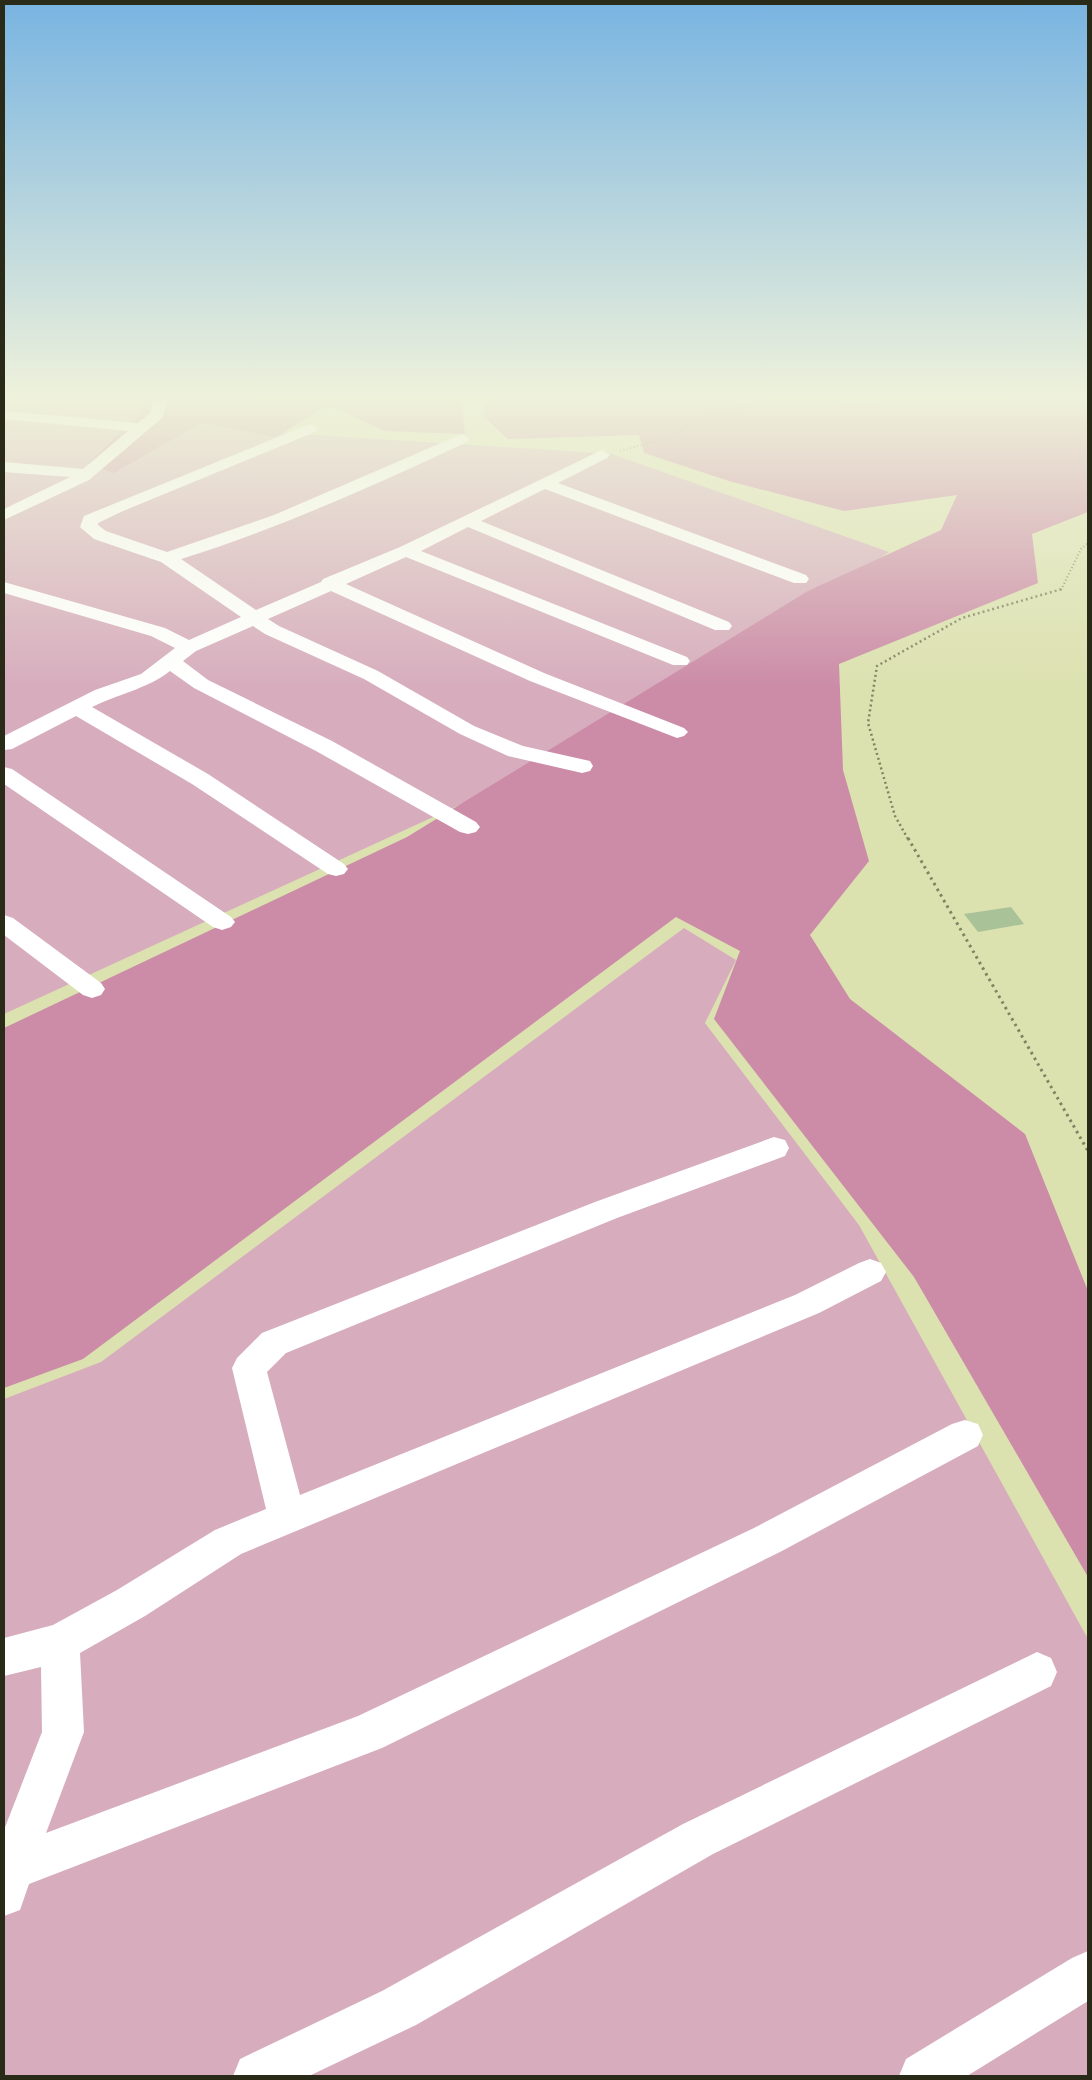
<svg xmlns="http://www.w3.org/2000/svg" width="1092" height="2080" font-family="'Source Sans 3',sans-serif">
	<rect width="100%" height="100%" fill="#dce1b0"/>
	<path fill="#d7adbe" d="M 4,395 L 160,395 L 255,431 L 612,454 L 889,552 L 627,728 L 4,1014 Z
		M 684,928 L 736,960 L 705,1023 L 859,1225 L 1088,1639 L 1088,2076 L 4,2076 L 4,1399 L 101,1362 Z"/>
	<path fill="#cc8ca8" d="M 150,395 L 461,395 L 465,434 L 384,431 L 329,405 L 276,437 L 201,423 L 114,473 L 88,464 L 152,401 Z
		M 485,395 L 812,395 L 853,405 L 926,395 L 1088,395 L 1088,512 L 1032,534 L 1038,583 L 839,664 L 843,770 L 869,861 L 810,935 L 850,999 L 1025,1134 L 1088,1291 L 1088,1577 L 914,1277 L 714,1019 L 740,951 L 676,917 L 83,1359 L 4,1388 L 4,1028 L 407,837 L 808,591 L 941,530 L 957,495 L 844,511 L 729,481 L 644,453 L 639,435 L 508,439 L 483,416 Z"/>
	<path fill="#aac297" d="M 1011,907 L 1024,924 L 978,932 L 964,914 Z"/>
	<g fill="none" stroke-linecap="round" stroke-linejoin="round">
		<path stroke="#808362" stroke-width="2" stroke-dasharray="1 2.5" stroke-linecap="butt" d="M 643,395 L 656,398 L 699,395
			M 828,395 L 855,399 L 891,395
			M 620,451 L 674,436 L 688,425 L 720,410 L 753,407 L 768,399 L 764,395
			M 1061,590 L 1081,549 L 1088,543"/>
		<path stroke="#808362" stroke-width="2.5" stroke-dasharray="2 3" stroke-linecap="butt" d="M 908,839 L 895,816 L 868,723 L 877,666 L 962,618 L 1062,589"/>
		<path stroke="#808362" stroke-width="3" stroke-dasharray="2.5 4" stroke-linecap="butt" d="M 908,838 L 1088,1151"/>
		<path fill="#fff" fill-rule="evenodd" d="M 155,395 L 169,395 L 162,418 L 89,480 L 4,520 L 4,509 L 70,477 L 4,472 L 4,462 L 83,469 L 128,431 L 4,419 L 4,411 L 138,423 L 150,413 Z
			M 310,424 L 315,426 L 318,429 L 315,432 L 123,511 L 98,523 L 98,525 L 106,531 L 167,552 L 274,515 L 462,434 L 470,439 L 467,442 C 373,486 280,528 181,559 L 256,610 L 321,582 L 323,579 L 400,547 L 602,450 L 610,455 L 607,458 L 558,483 L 806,575 L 809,579 L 806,583 L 794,583 L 545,489 L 481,521 L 729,622 L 732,626 L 729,630 L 715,630 L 468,527 L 421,551 L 687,657 L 690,661 L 687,665 L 673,665 L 406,557 L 346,584 L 544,673 L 684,728 L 688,732 L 684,736 L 677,738 L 530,681 L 331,591 L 268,619 L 279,626 L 378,671 L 474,726 L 523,746 L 590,761 L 593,766 L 590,771 L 582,773 L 508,756 L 460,734 L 364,679 L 265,634 L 253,626 L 196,651 L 183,661 L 208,680 L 332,741 L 476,822 L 480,827 L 476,832 L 468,834 L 460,832 L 316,751 L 194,688 L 170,671 C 147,689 118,694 92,707 L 208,774 L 344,864 L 348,869 L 344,874 L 336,876 L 328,874 L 192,784 L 76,716 L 12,749 L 4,750 L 4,736 L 95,690 L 141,674 L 175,648 L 151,636 L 4,593 L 4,582 L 165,628 L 189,640 L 241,617 L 161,562 L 94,539 L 80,527 L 84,516 Z
			M 4,767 L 12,769 L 231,917 L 235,922 L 231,927 L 222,930 L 213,927 L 4,784 Z
			M 4,915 L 13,918 L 101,983 L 105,989 L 101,995 L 92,998 L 83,995 L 4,935 Z
			M 774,1137 L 785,1140 L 789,1148 L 785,1156 L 617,1218 L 286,1353 L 267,1372 L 300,1495 L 795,1295 L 859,1263 L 870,1259 L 881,1263 L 886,1272 L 881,1281 L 819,1313 L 241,1554 L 145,1616 L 80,1653 L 84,1732 L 46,1833 L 358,1716 L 754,1528 L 952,1424 L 965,1420 L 978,1424 L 983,1435 L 978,1446 L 780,1552 L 382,1748 L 29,1884 L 20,1910 L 4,1916 L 4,1830 L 42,1732 L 41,1667 L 4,1676 L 4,1638 L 53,1625 L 117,1590 L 215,1530 L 266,1509 L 232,1368 L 237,1358 L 262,1333 L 595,1202 Z
			M 1037,1652 L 1051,1658 L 1057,1672 L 1051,1686 L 713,1854 L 416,2025 L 309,2076 L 233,2076 L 240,2059 L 382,1991 L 683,1824 Z
			M 1088,1951 L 1088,2001 L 967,2076 L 899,2076 L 906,2059 L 1072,1958 Z"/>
	</g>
	<linearGradient id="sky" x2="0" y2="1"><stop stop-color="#78b4e1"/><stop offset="0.58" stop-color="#eff2db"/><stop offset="1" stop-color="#eff2db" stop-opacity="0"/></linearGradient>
	<rect width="1092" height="686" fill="url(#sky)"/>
	<rect width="1092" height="2080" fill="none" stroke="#292a18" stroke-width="10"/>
</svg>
